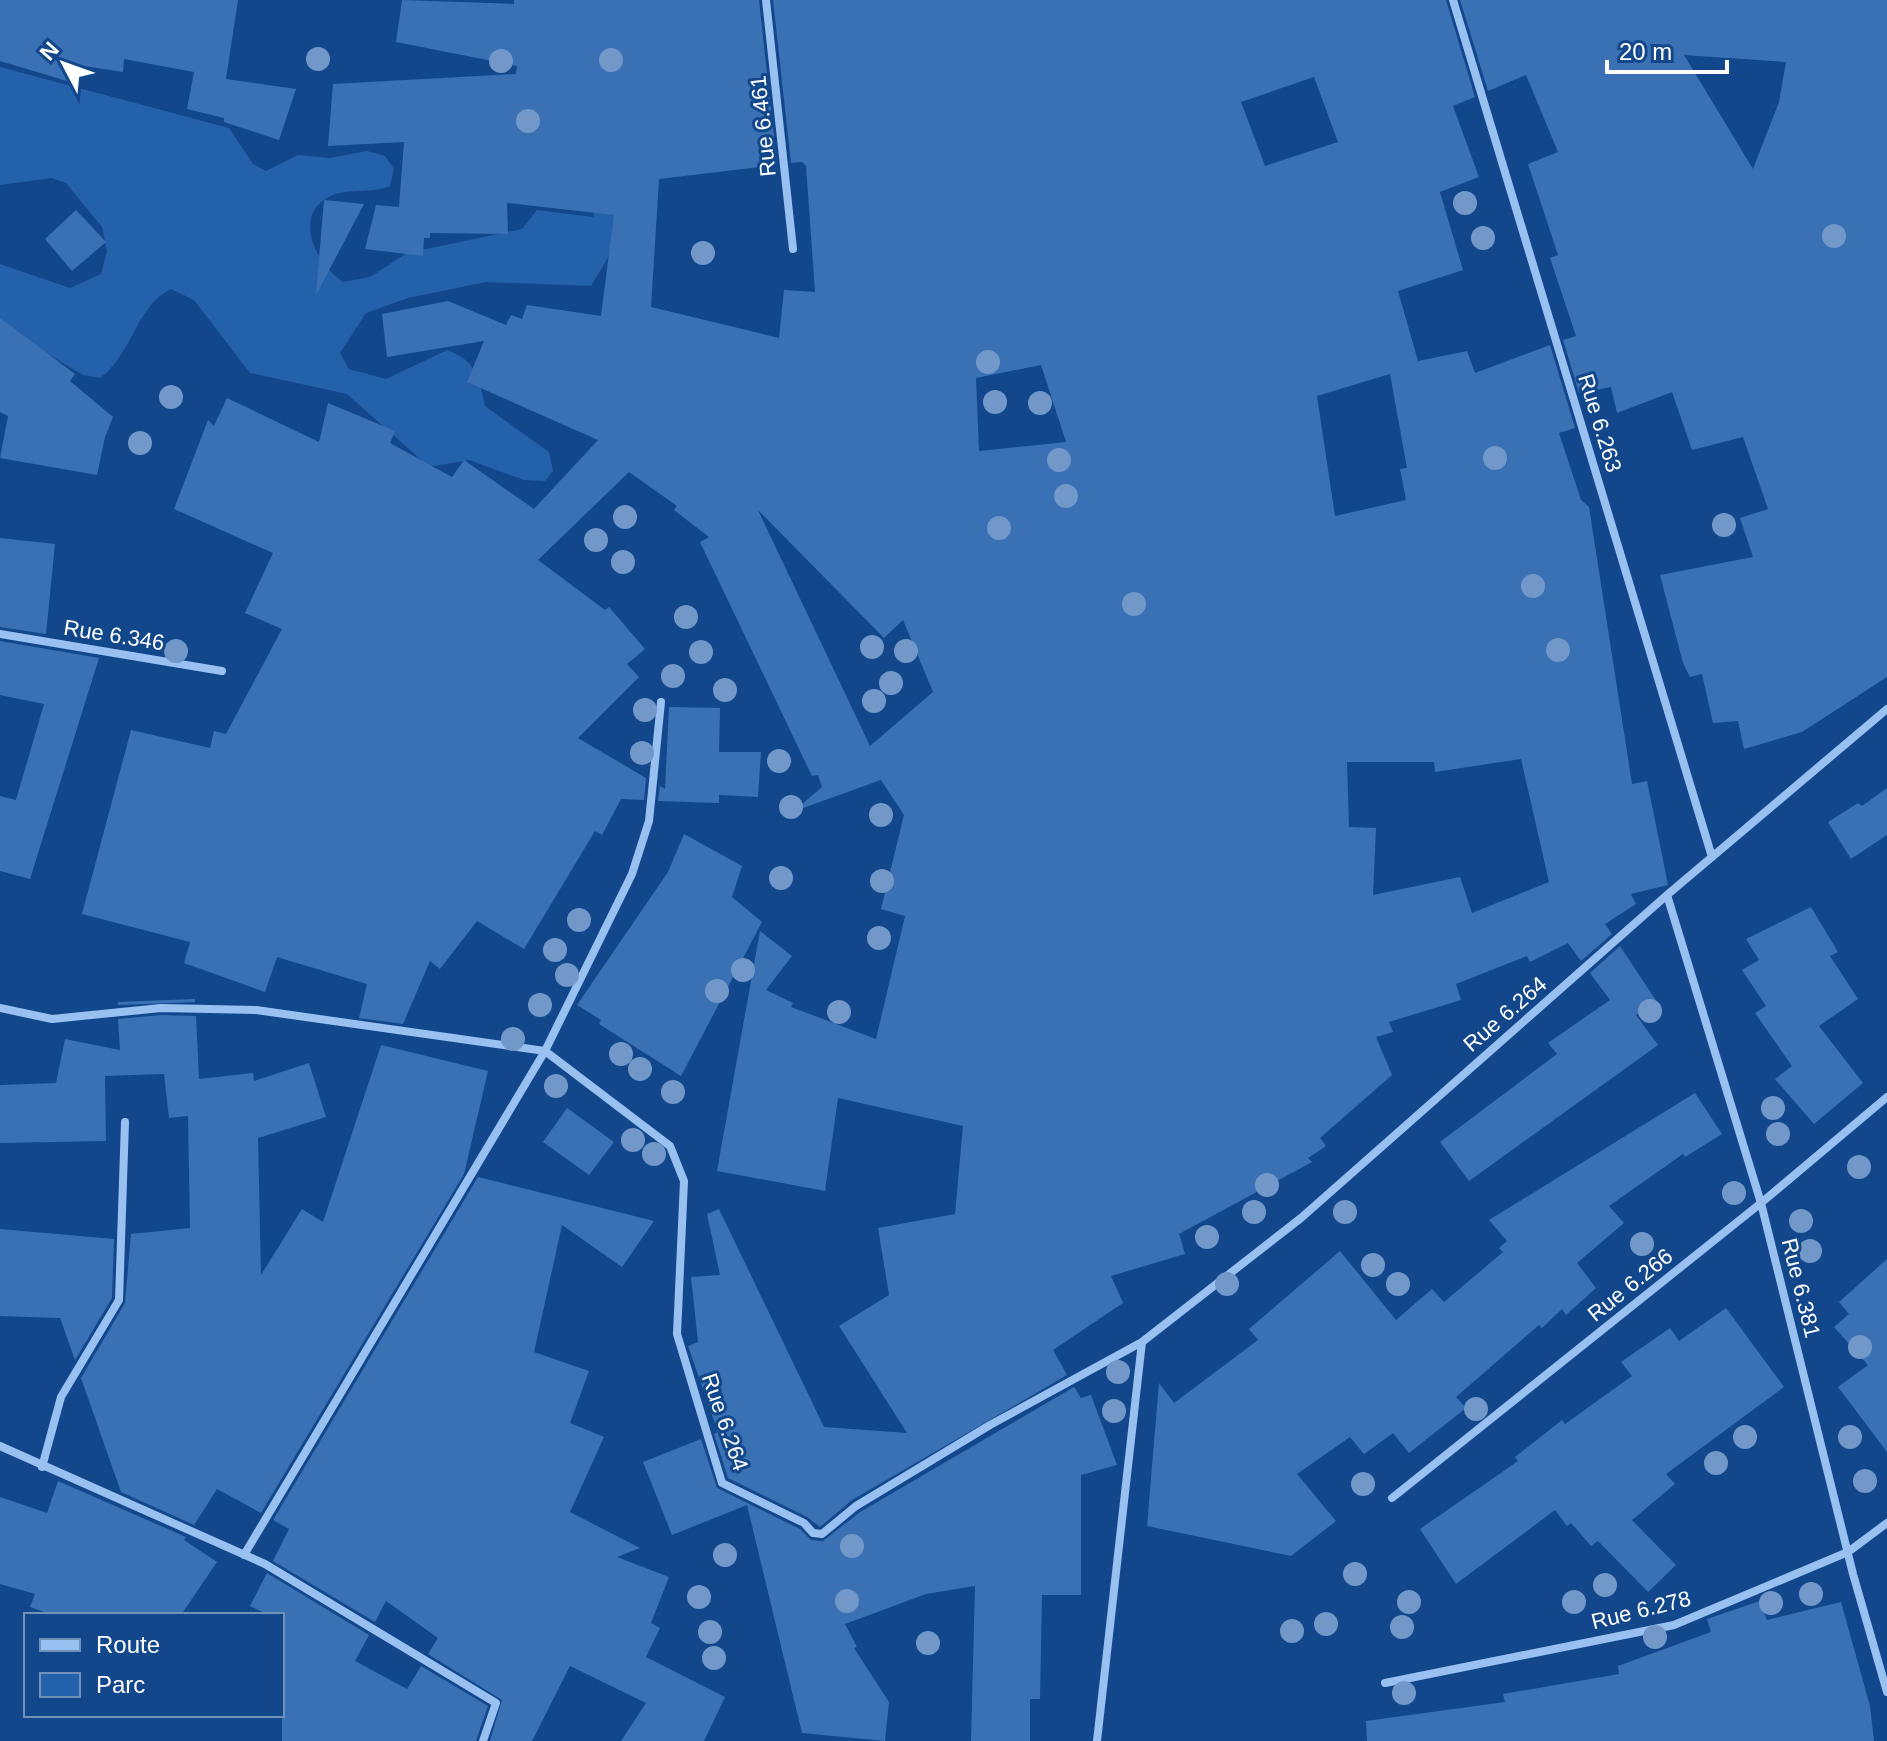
<svg xmlns="http://www.w3.org/2000/svg" width="1887" height="1741" font-family="Arial,sans-serif">
	<rect width="100%" height="100%" fill="#12478b"/>
	<path fill="#2361aa" d="M 0,67 L 229,128 L 253,164 L 266,171 L 298,155 L 330,158 L 367,151 L 385,156 L 394,169 L 390,186 C 372,194 351,188 333,195 C 290,213 316,264 343,282 L 370,277 L 407,253 L 522,229 L 537,210 L 593,217 L 607,150 L 631,143 L 609,256 L 591,286 L 486,282 L 408,298 L 366,313 L 340,353 L 349,369 L 386,379 L 447,350 C 476,360 479,378 485,406 L 549,452 L 553,471 L 545,481 L 524,480 L 469,460 L 429,467 L 347,394 L 250,373 L 194,300 L 171,289 C 136,306 132,355 100,378 L 83,375 L 0,325 L 0,264 L 70,288 L 101,274 L 107,251 L 102,227 L 66,183 L 52,178 L 0,185 Z"/>
	<path fill="#3a71b5" fill-rule="evenodd" d="M 0,0 L 238,0 L 226,79 L 296,89 L 279,140 L 224,122 L 224,118 L 187,109 L 194,72 L 124,59 L 123,72 L 84,66 L 77,84 L 0,61 Z
		M 402,0 L 514,4 L 514,0 L 759,0 L 777,165 L 659,179 L 651,307 L 779,338 L 784,290 L 815,292 L 806,166 L 802,162 L 791,163 L 773,0 L 1446,0 L 1475,97 L 1453,106 L 1479,177 L 1440,192 L 1463,270 L 1398,291 L 1418,361 L 1467,351 L 1475,373 L 1550,345 L 1575,428 L 1559,433 L 1581,500 L 1589,507 L 1632,784 L 1647,781 L 1668,885 L 1631,894 L 1636,904 L 1605,924 L 1612,934 L 1581,961 L 1568,943 L 1530,962 L 1527,956 L 1456,984 L 1461,1000 L 1389,1022 L 1393,1032 L 1376,1037 L 1392,1075 L 1320,1138 L 1326,1146 L 1308,1158 L 1312,1162 L 1179,1234 L 1185,1254 L 1111,1276 L 1123,1303 L 1053,1350 L 1067,1375 L 852,1500 L 820,1527 L 807,1517 L 728,1478 L 714,1434 L 718,1432 L 688,1346 L 698,1342 L 691,1277 L 720,1275 L 707,1214 L 719,1209 L 824,1427 L 907,1433 L 839,1326 L 889,1295 L 878,1228 L 955,1214 L 963,1126 L 838,1098 L 825,1191 L 717,1171 L 760,931 L 792,956 L 766,990 L 793,1003 L 791,1007 L 876,1039 L 905,916 L 881,909 L 904,815 L 881,780 L 803,808 L 801,805 L 822,787 L 818,775 L 812,776 L 700,542 L 709,537 L 674,510 L 677,506 L 629,472 L 538,560 L 605,610 L 609,607 L 645,649 L 627,664 L 639,677 L 578,738 L 646,778 L 644,800 L 621,799 L 602,835 L 595,831 L 524,949 L 477,921 L 440,969 L 430,961 L 403,1024 L 359,1018 L 367,984 L 277,957 L 265,992 L 184,963 L 190,942 L 82,914 L 131,730 L 210,748 L 214,731 L 226,734 L 282,629 L 245,613 L 273,553 L 174,509 L 208,420 L 214,426 L 227,398 L 319,442 L 328,403 L 395,431 L 390,443 L 452,477 L 464,460 L 534,509 L 598,440 L 467,382 L 484,341 L 387,357 L 382,314 L 448,301 L 506,325 L 511,315 L 522,319 L 527,305 L 601,316 L 614,215 L 507,203 L 508,234 L 430,233 L 430,238 L 424,238 L 423,256 L 365,249 L 376,205 L 399,207 L 404,142 L 328,146 L 333,84 L 516,74 L 517,66 L 396,42 ZM 1314,77 L 1338,142 L 1265,166 L 1241,102 ZM 1041,365 L 1066,442 L 979,451 L 976,378 ZM 1390,374 L 1407,468 L 1400,469 L 1406,500 L 1335,516 L 1317,396 ZM 758,510 L 884,638 L 903,620 L 933,692 L 870,746 ZM 1521,759 L 1549,882 L 1472,913 L 1460,877 L 1373,895 L 1376,828 L 1349,827 L 1347,762 L 1434,762 L 1435,772 Z
		M 1460,0 L 1887,0 L 1887,677 L 1802,732 L 1744,749 L 1738,721 L 1713,723 L 1702,674 L 1690,677 L 1683,663 L 1660,575 L 1753,557 L 1740,518 L 1768,509 L 1743,437 L 1692,450 L 1672,392 L 1617,413 L 1611,387 L 1579,393 L 1563,340 L 1576,336 L 1550,258 L 1558,255 L 1528,164 L 1558,152 L 1526,75 L 1488,91 ZM 1684,55 L 1786,62 L 1779,102 L 1753,169 Z
		M 324,200 L 364,204 L 316,295 Z
		M 76,210 L 106,242 L 72,271 L 45,239 Z
		M 0,318 L 75,374 L 70,381 L 113,417 L 105,437 L 97,475 L 0,458 L 8,416 L 0,412 Z
		M 0,538 L 55,544 L 46,634 L 0,627 Z
		M 0,641 L 99,658 L 30,879 L 0,871 L 0,796 L 16,800 L 44,704 L 0,695 Z
		M 669,707 L 720,708 L 719,752 L 761,752 L 758,797 L 719,795 L 719,803 L 658,801 L 660,786 L 665,789 Z
		M 1887,788 L 1887,835 L 1851,859 L 1828,822 L 1858,803 L 1862,806 Z
		M 684,834 L 742,866 L 732,897 L 762,922 L 681,1076 L 599,1024 L 601,1020 L 577,1005 L 668,872 Z
		M 1811,907 L 1838,952 L 1830,956 L 1858,999 L 1819,1026 L 1863,1083 L 1814,1124 L 1775,1079 L 1792,1066 L 1755,1013 L 1766,1006 L 1742,970 L 1759,960 L 1746,939 Z
		M 1620,946 L 1657,1002 L 1636,1015 L 1658,1045 L 1469,1181 L 1440,1142 L 1557,1054 L 1548,1043 L 1610,1000 L 1590,973 Z
		M 195,999 L 195,1002 L 118,1005 L 118,1002 Z
		M 161,1015 L 196,1016 L 199,1079 L 253,1073 L 254,1081 L 309,1063 L 326,1117 L 258,1138 L 261,1275 L 302,1209 L 323,1222 L 381,1045 L 488,1071 L 464,1174 L 261,1513 L 217,1489 L 194,1525 L 121,1492 L 81,1378 L 125,1303 L 131,1234 L 190,1228 L 188,1116 L 169,1118 L 164,1074 L 105,1076 L 106,1141 L 0,1143 L 0,1085 L 56,1083 L 65,1039 L 120,1050 L 118,1019 Z
		M 1695,1093 L 1722,1134 L 1685,1157 L 1683,1154 L 1609,1206 L 1624,1223 L 1577,1263 L 1596,1288 L 1566,1315 L 1562,1309 L 1542,1328 L 1539,1325 L 1456,1397 L 1466,1408 L 1409,1453 L 1393,1433 L 1364,1454 L 1350,1437 L 1297,1474 L 1336,1521 L 1291,1556 L 1147,1526 L 1159,1383 L 1174,1403 L 1258,1340 L 1249,1329 L 1340,1251 L 1396,1320 L 1432,1289 L 1444,1302 L 1503,1252 L 1499,1248 L 1507,1241 L 1489,1220 Z
		M 567,1108 L 614,1142 L 589,1175 L 543,1142 Z
		M 478,1177 L 654,1221 L 622,1267 L 562,1225 L 534,1352 L 589,1371 L 570,1423 L 604,1437 L 570,1512 L 640,1548 L 617,1557 L 669,1577 L 651,1623 L 660,1628 L 646,1657 L 725,1697 L 704,1741 L 621,1741 L 646,1703 L 570,1666 L 532,1741 L 490,1741 L 502,1700 L 428,1654 L 438,1638 L 386,1601 L 375,1622 L 273,1561 L 289,1529 L 273,1520 Z
		M 0,1229 L 114,1239 L 112,1298 L 75,1360 L 60,1318 L 0,1316 Z
		M 1887,1259 L 1887,1452 L 1838,1387 L 1868,1365 L 1834,1327 L 1849,1314 L 1839,1302 Z
		M 1726,1308 L 1784,1387 L 1666,1474 L 1675,1484 L 1632,1520 L 1676,1565 L 1648,1592 L 1598,1541 L 1591,1546 L 1571,1523 L 1567,1526 L 1555,1510 L 1456,1584 L 1420,1529 L 1518,1461 L 1515,1457 L 1562,1420 L 1565,1424 L 1632,1376 L 1621,1362 L 1670,1328 L 1679,1341 Z
		M 1074,1387 L 1081,1398 L 1091,1395 L 1117,1465 L 1081,1475 L 1081,1595 L 1042,1595 L 1040,1699 L 1030,1699 L 1030,1741 L 971,1741 L 975,1586 L 926,1594 L 845,1624 L 857,1647 L 854,1648 L 889,1702 L 885,1741 L 802,1733 L 747,1505 L 672,1535 L 643,1462 L 701,1439 L 717,1488 L 800,1529 L 811,1540 L 823,1541 L 860,1512 Z
		M 58,1481 L 186,1537 L 184,1540 L 217,1562 L 181,1615 L 53,1615 L 30,1607 L 35,1594 L 0,1584 L 0,1497 L 47,1513 Z
		M 267,1573 L 369,1635 L 355,1661 L 407,1689 L 421,1666 L 488,1706 L 476,1741 L 282,1741 L 282,1615 L 269,1615 L 250,1606 Z
		M 1760,1601 L 1767,1620 L 1841,1602 L 1870,1706 L 1874,1741 L 1367,1741 L 1366,1721 L 1505,1702 L 1503,1694 L 1619,1674 L 1618,1666 L 1711,1632 L 1707,1619 Z"/>
	<g fill="none" stroke-linecap="round" stroke-linejoin="round">
		<path stroke="#98c1f1" stroke-width="8" d="M 766,0 L 793,249
			M 1453,0 L 1712,857
			M 0,634 L 222,671
			M 1667,895 L 1761,1203 L 1853,1574 L 1887,1692
			M 0,1008 L 52,1019 L 161,1008 L 256,1010 L 545,1051 L 670,1146 L 684,1181 L 677,1334 L 722,1483 L 804,1523 L 813,1533 L 822,1534 L 856,1506 L 990,1425 L 1142,1342 L 1301,1218 L 1667,895 L 1887,709
			M 0,1446 L 265,1564 L 496,1703 L 483,1741
			M 42,1467 L 61,1397 L 119,1300 L 125,1122
			M 1392,1498 L 1761,1203 L 1887,1097
			M 244,1555 L 545,1051 L 632,874 L 649,821 L 661,702
			M 1385,1683 L 1674,1625 L 1848,1552 L 1887,1523
			M 1097,1741 L 1142,1342"/>
	</g>
	<g fill="#7198c9">
		<circle cx="318" cy="59" r="12"/>
		<circle cx="611" cy="60" r="12"/>
		<circle cx="501" cy="61" r="12"/>
		<circle cx="528" cy="121" r="12"/>
		<circle cx="1465" cy="203" r="12"/>
		<circle cx="1834" cy="236" r="12"/>
		<circle cx="1483" cy="238" r="12"/>
		<circle cx="703" cy="253" r="12"/>
		<circle cx="988" cy="362" r="12"/>
		<circle cx="171" cy="397" r="12"/>
		<circle cx="995" cy="402" r="12"/>
		<circle cx="1040" cy="403" r="12"/>
		<circle cx="140" cy="443" r="12"/>
		<circle cx="1495" cy="458" r="12"/>
		<circle cx="1059" cy="460" r="12"/>
		<circle cx="1066" cy="496" r="12"/>
		<circle cx="625" cy="517" r="12"/>
		<circle cx="1724" cy="525" r="12"/>
		<circle cx="999" cy="528" r="12"/>
		<circle cx="596" cy="540" r="12"/>
		<circle cx="623" cy="562" r="12"/>
		<circle cx="1533" cy="586" r="12"/>
		<circle cx="1134" cy="604" r="12"/>
		<circle cx="686" cy="617" r="12"/>
		<circle cx="872" cy="647" r="12"/>
		<circle cx="1558" cy="650" r="12"/>
		<circle cx="176" cy="651" r="12"/>
		<circle cx="906" cy="651" r="12"/>
		<circle cx="701" cy="652" r="12"/>
		<circle cx="673" cy="676" r="12"/>
		<circle cx="891" cy="683" r="12"/>
		<circle cx="725" cy="690" r="12"/>
		<circle cx="874" cy="701" r="12"/>
		<circle cx="645" cy="710" r="12"/>
		<circle cx="642" cy="753" r="12"/>
		<circle cx="779" cy="761" r="12"/>
		<circle cx="791" cy="807" r="12"/>
		<circle cx="881" cy="815" r="12"/>
		<circle cx="781" cy="878" r="12"/>
		<circle cx="882" cy="881" r="12"/>
		<circle cx="579" cy="920" r="12"/>
		<circle cx="879" cy="938" r="12"/>
		<circle cx="555" cy="950" r="12"/>
		<circle cx="743" cy="970" r="12"/>
		<circle cx="567" cy="975" r="12"/>
		<circle cx="717" cy="991" r="12"/>
		<circle cx="540" cy="1005" r="12"/>
		<circle cx="1650" cy="1011" r="12"/>
		<circle cx="839" cy="1012" r="12"/>
		<circle cx="513" cy="1039" r="12"/>
		<circle cx="621" cy="1054" r="12"/>
		<circle cx="640" cy="1069" r="12"/>
		<circle cx="556" cy="1086" r="12"/>
		<circle cx="673" cy="1092" r="12"/>
		<circle cx="1773" cy="1108" r="12"/>
		<circle cx="1778" cy="1134" r="12"/>
		<circle cx="633" cy="1140" r="12"/>
		<circle cx="654" cy="1154" r="12"/>
		<circle cx="1859" cy="1167" r="12"/>
		<circle cx="1267" cy="1185" r="12"/>
		<circle cx="1734" cy="1193" r="12"/>
		<circle cx="1254" cy="1212" r="12"/>
		<circle cx="1345" cy="1212" r="12"/>
		<circle cx="1801" cy="1221" r="12"/>
		<circle cx="1207" cy="1237" r="12"/>
		<circle cx="1642" cy="1244" r="12"/>
		<circle cx="1810" cy="1251" r="12"/>
		<circle cx="1373" cy="1265" r="12"/>
		<circle cx="1227" cy="1284" r="12"/>
		<circle cx="1398" cy="1284" r="12"/>
		<circle cx="1860" cy="1347" r="12"/>
		<circle cx="1118" cy="1372" r="12"/>
		<circle cx="1476" cy="1409" r="12"/>
		<circle cx="1114" cy="1411" r="12"/>
		<circle cx="1745" cy="1437" r="12"/>
		<circle cx="1850" cy="1437" r="12"/>
		<circle cx="1716" cy="1463" r="12"/>
		<circle cx="1865" cy="1481" r="12"/>
		<circle cx="1363" cy="1484" r="12"/>
		<circle cx="852" cy="1546" r="12"/>
		<circle cx="725" cy="1555" r="12"/>
		<circle cx="1355" cy="1574" r="12"/>
		<circle cx="1605" cy="1585" r="12"/>
		<circle cx="1811" cy="1594" r="12"/>
		<circle cx="699" cy="1597" r="12"/>
		<circle cx="847" cy="1601" r="12"/>
		<circle cx="1409" cy="1602" r="12"/>
		<circle cx="1574" cy="1602" r="12"/>
		<circle cx="1771" cy="1603" r="12"/>
		<circle cx="1326" cy="1624" r="12"/>
		<circle cx="1402" cy="1627" r="12"/>
		<circle cx="1292" cy="1631" r="12"/>
		<circle cx="710" cy="1632" r="12"/>
		<circle cx="1655" cy="1637" r="12"/>
		<circle cx="928" cy="1643" r="12"/>
		<circle cx="714" cy="1658" r="12"/>
		<circle cx="1404" cy="1693" r="12"/>
	</g>
	<g text-anchor="middle" dominant-baseline="central" stroke-width="6" stroke-linejoin="round" paint-order="stroke">
		<g font-size="22" fill="#fff" stroke="#12478b">
			<text transform="translate(763 126) rotate(-96)">Rue 6.461</text>
			<text transform="translate(1600 423) rotate(73)">Rue 6.263</text>
			<text transform="translate(114 635) rotate(9)">Rue 6.346</text>
			<text transform="translate(1505 1014) rotate(-41)">Rue 6.264</text>
			<text transform="translate(1630 1285) rotate(-39)">Rue 6.266</text>
			<text transform="translate(1801 1288) rotate(76)">Rue 6.381</text>
			<text transform="translate(725 1422) rotate(71)">Rue 6.264</text>
			<text transform="translate(1641 1610) rotate(-14)">Rue 6.278</text>
		</g>
	</g>
	<rect x="24" y="1613" width="260" height="104" fill="#12478b" stroke="#7191b9" stroke-width="2"/>
	<rect x="40" y="1639" width="40" height="12" fill="#98c1f1" stroke="#7191b9" stroke-width="2"/>
	<text x="96" y="1653" font-size="24" fill="#ffffff">Route</text>
	<rect x="40" y="1673" width="40" height="24" fill="#2361aa" stroke="#7191b9" stroke-width="2"/>
	<text x="96" y="1693" font-size="24" fill="#ffffff">Parc</text>
	<g transform="translate(64 64) rotate(311)" stroke="#12478b" stroke-width="6" paint-order="stroke">
	<path d="M0-6L14 30L0 20L-14 30Z" fill="#ffffff"/>
	<text y="-12" font-size="22" font-weight="bold" text-anchor="middle" fill="#ffffff">N</text>
	</g>
	<path d="M1607 60v12h120v-12" fill="none" stroke="#ffffff" stroke-width="4"/>
	<text x="1619" y="60" font-size="24" fill="#ffffff" stroke="#12478b" stroke-width="6" paint-order="stroke">20 m</text>
</svg>
